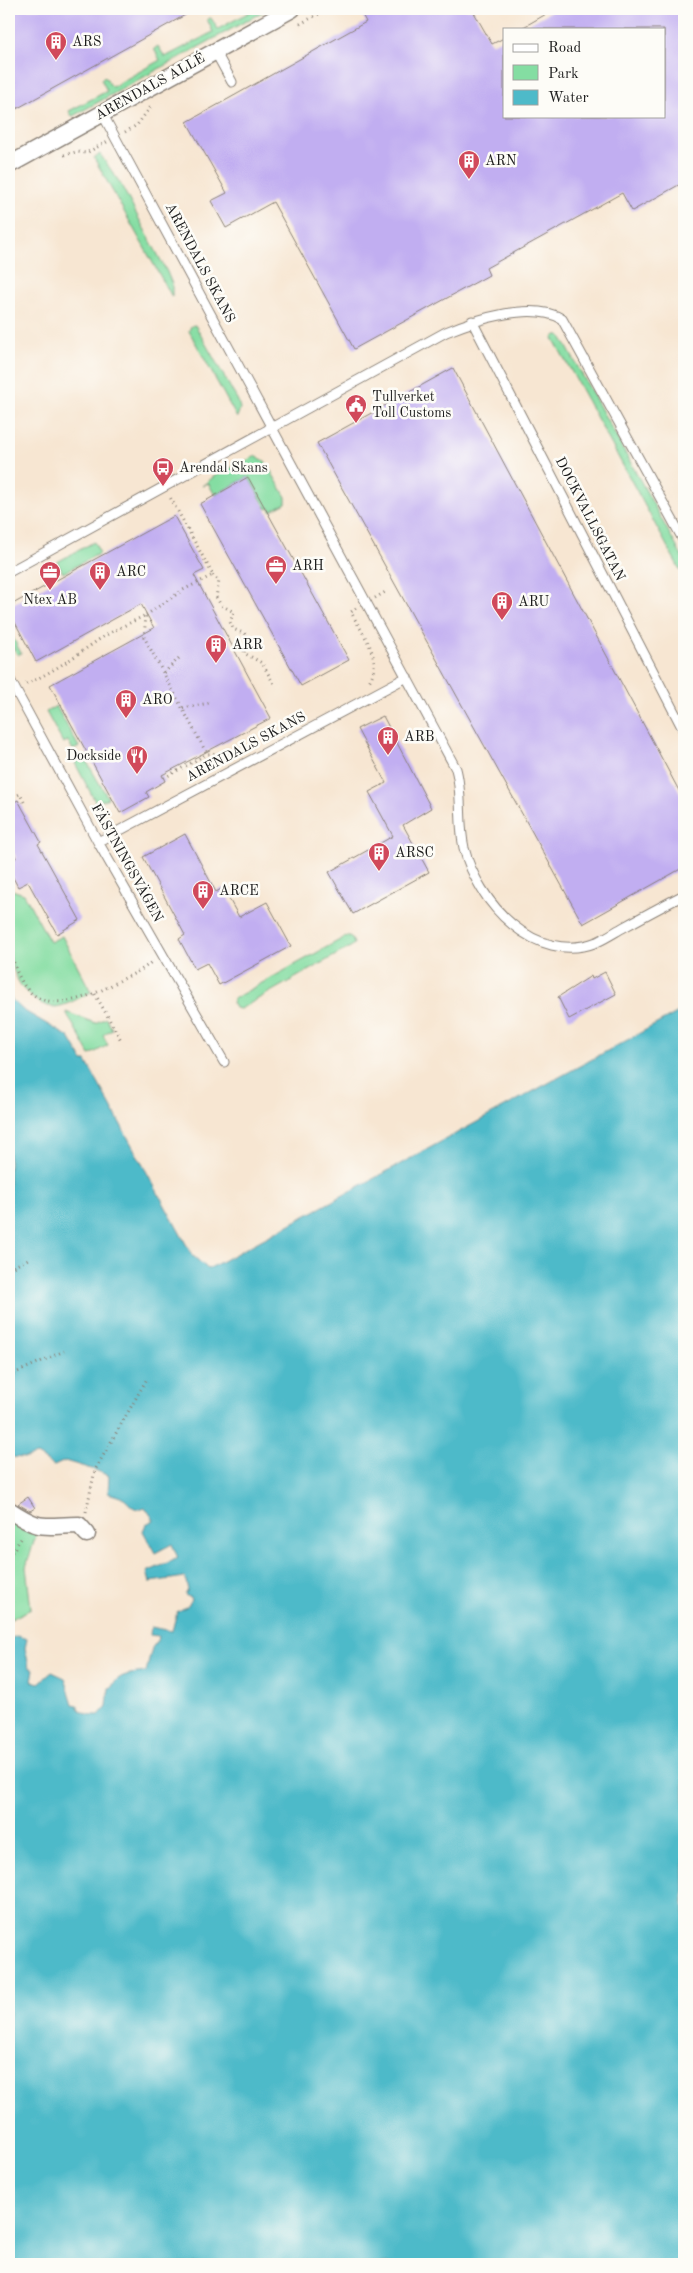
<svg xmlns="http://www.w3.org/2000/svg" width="693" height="2273" font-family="'Old Standard TT',serif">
	<rect width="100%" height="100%" fill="#fdfcf7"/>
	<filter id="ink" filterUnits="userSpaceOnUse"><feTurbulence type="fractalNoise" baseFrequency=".02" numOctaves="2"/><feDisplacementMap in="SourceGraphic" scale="10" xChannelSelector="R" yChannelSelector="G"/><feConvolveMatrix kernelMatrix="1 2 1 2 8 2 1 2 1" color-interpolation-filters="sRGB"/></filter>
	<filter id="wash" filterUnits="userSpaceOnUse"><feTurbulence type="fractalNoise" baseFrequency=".0096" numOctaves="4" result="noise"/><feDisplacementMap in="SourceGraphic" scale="20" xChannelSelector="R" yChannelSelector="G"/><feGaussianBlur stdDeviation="1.12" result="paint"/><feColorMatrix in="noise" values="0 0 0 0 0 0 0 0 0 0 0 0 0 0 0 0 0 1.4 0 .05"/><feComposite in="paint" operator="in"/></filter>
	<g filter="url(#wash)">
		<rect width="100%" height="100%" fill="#f7e6d2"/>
		<path fill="#84dda2" stroke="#507c5f" d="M 255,9 L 268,9 L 73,116 L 71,115 L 69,111 L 107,91 L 101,79 L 105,77 L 112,87 L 160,60 L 154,49 L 158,46 L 165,57 L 213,32 L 207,19 L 211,18 L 218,29 Z
			M 100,154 L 120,183 L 167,272 L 172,284 L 172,297 L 94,158 Z
			M 195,325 L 238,401 L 240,408 L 237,418 L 189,331 L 191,326 Z
			M 556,335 L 560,335 L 562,338 L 684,560 L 684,577 L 558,347 L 553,338 Z
			M 256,456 L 265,461 L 286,497 L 286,503 L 271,511 L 270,508 L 267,509 L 248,477 L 215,495 L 208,483 L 202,486 L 216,475 Z
			M 94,542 L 100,553 L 63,573 L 57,562 Z
			M 9,630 L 21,653 L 18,655 L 9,642 Z
			M 56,706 L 79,747 L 73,750 L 68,741 L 63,743 L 46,712 Z
			M 84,757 L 108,798 L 96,803 L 75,763 Z
			M 9,884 L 12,890 L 24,894 L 50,942 L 62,936 L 91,992 C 81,997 66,1006 55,1007 C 47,1007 40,1003 34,999 C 0,975 9,922 9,884 Z
			M 347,936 L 350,936 L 354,943 L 352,946 L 240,1009 L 235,1008 L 232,1003 L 233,999 Z
			M 66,1012 L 95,1023 L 106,1018 L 112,1029 L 103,1035 L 108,1045 L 90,1055 Z
			M 9,1514 L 37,1532 L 26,1567 L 31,1609 L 9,1620 Z"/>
		<path fill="#4ebac9" stroke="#356b72" d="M 9,993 L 12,1000 L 23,1010 L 69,1037 L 83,1061 L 86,1061 L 192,1255 L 208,1269 L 684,1009 L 684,2264 L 9,2264 L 9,1639 L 17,1636 L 27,1639 L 25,1648 L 29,1667 L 34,1669 L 32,1681 L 39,1683 L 52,1672 L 65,1678 L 73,1704 L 78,1705 L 78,1708 C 85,1715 91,1715 99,1715 L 107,1706 L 109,1688 L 112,1687 C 118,1673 133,1674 146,1672 L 152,1648 L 157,1641 L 158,1636 L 150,1635 L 151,1627 L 172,1631 L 177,1612 L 189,1605 L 191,1598 L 185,1595 L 188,1590 L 185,1577 L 150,1582 L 147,1572 L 178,1558 L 172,1544 L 155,1553 L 143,1531 L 146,1524 L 154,1520 L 145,1507 C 133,1512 132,1505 124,1499 C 120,1496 113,1495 108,1493 L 109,1476 L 95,1470 L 65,1461 L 54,1466 L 37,1455 L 26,1458 L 9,1457 Z"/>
		<g id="blocks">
			<path fill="#c1aef1" d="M 9,9 L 196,9 L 9,113 Z
				M 359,9 L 472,9 L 492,44 L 504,38 L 504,116 L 664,116 L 664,29 L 520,29 L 555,9 L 684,9 L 684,182 L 632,211 L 622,193 L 486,268 L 489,275 L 354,349 L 273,202 L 226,228 L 211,201 L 227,193 L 187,122 L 366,22 Z
				M 453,368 L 684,800 L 684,867 L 583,924 L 317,443 Z
				M 248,477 L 349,660 L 301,686 L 200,504 Z
				M 174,516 L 204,570 L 194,575 L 271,718 L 162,775 L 165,781 L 146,792 L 149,797 L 120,813 L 50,685 L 154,628 L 141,604 L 36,662 L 9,611 L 9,606 Z
				M 383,716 L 431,808 L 403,825 L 429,872 L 353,914 L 329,872 L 393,836 L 369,792 L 386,783 L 357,729 Z
				M 18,800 L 41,842 L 38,844 L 80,920 L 57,934 L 28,882 L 18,887 L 9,870 L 9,862 L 16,858 L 9,840 L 9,805 Z
				M 185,834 L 216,892 L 223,888 L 239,917 L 267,902 L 291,946 L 219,985 L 207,963 L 195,969 L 179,939 L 185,935 L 143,857 Z
				M 605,972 L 616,994 L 569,1019 L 558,997 L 591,976 L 592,979 Z
				M 28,1497 L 35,1508 L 30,1511 L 18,1504 Z"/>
		</g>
	</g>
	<g filter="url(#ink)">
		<use href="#blocks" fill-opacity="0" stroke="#8a8177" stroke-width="1"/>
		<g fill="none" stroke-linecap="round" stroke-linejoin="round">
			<g stroke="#8a8177" stroke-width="11">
				<path id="service" d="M 215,51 L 232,82
					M 102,113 L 456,769 C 463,794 458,822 464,848 C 478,903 535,966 597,942 C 606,938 615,932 624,927 C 644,916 664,905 684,895
					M 472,321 L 684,731
					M 9,572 L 446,332 C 475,320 532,301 562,319 L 684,541
					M 9,678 L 98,842 L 224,1062
					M 98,842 L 407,677"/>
			</g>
			<g stroke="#8a8177" stroke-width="19">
				<path id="minor" d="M 9,165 L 292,9
					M 9,1510 C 42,1532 43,1525 79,1525 L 87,1534"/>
			</g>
			<path stroke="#8a8177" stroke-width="3" stroke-dasharray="1 4" stroke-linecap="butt" d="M 300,24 L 328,9
				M 125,132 L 137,125 L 152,105
				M 64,155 L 76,152 L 86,153 L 107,142
				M 213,575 L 219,581 L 216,597 L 221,605 L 234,612 L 230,622 L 233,629 L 248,635 L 244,653 L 262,663 L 274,684
				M 375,598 L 387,591
				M 356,608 L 351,612 C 362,634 385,659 368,683
				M 146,615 L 183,590 L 213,575 L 170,497
				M 164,673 L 181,656
				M 26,684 C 51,673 71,659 94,643 C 109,632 128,624 146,615 L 144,637 L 207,754 L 239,752
				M 183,708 L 209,703
				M 164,778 L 207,754
				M 9,799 L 20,794 L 24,802
				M 9,948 C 13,958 15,970 21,980 C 40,1018 90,998 117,982 C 128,976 145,970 153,960
				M 95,994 L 121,1040
				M 9,1269 L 30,1258
				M 9,1376 L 64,1351
				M 86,1512 L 95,1470 L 148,1377
				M 9,1556 L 23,1536"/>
			<use href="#service" stroke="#fff" stroke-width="9"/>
			<use href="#minor" stroke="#fff" stroke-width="16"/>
		</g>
	</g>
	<defs>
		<g id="building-pin" transform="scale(1.125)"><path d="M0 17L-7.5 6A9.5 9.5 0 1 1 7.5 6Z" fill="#d1495b" stroke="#fdfcf7"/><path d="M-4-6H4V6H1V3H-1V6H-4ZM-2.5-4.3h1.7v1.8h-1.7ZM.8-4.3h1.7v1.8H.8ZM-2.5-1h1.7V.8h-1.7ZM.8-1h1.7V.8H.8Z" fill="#fff"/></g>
		<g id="civic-pin" transform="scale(1.125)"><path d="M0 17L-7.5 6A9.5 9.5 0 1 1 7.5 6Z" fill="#d1495b" stroke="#fdfcf7"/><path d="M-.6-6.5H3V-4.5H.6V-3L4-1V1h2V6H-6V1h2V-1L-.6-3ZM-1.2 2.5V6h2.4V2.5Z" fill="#fff"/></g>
		<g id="bus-pin" transform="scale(1.125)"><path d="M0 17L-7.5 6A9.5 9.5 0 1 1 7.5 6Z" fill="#d1495b" stroke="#fdfcf7"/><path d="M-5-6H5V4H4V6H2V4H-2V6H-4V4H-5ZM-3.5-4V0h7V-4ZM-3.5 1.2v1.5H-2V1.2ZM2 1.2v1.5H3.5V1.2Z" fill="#fff"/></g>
		<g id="office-pin" transform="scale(1.125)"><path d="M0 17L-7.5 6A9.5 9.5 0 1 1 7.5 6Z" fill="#d1495b" stroke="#fdfcf7"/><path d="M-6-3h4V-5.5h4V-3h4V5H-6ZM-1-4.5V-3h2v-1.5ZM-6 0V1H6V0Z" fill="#fff"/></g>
		<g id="restaurant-pin" transform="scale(1.125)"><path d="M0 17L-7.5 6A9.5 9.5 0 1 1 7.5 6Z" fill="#d1495b" stroke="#fdfcf7"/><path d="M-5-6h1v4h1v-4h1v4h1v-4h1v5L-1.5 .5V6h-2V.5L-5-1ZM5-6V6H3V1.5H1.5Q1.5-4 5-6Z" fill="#fff"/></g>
	</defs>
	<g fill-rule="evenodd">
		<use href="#building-pin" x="56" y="42"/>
		<use href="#building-pin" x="469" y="161"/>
		<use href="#civic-pin" x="356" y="405"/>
		<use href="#bus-pin" x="163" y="468"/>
		<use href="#office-pin" x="276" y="566"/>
		<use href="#office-pin" x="50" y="572"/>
		<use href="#building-pin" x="100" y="572"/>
		<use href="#building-pin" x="502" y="602"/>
		<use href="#building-pin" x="216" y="645"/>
		<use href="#building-pin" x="126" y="700"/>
		<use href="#building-pin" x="388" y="737"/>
		<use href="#restaurant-pin" x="137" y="756"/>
		<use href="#building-pin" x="379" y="853"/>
		<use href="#building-pin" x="203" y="891"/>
	</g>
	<g text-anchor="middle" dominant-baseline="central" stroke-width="5" stroke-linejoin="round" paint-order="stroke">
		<g font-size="14" fill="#1c1c1c" stroke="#fdfcf7" text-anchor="start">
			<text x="72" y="42">ARS</text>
			<text x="485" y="161">ARN</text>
			<text x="372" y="397">Tullverket<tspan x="372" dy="16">Toll Customs</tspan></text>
			<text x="179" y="468">Arendal Skans</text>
			<text x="292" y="566">ARH</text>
			<text x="116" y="572">ARC</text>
			<text x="50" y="600" text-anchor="middle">Ntex AB</text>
			<text x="518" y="602">ARU</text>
			<text x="232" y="645">ARR</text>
			<text x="142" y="700">ARO</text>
			<text x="404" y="737">ARB</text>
			<text x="121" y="756" text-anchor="end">Dockside</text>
			<text x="395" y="853">ARSC</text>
			<text x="219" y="891">ARCE</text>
		</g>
		<g font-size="14" fill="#1c1c1c" stroke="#fdfcf7">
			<text transform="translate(150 87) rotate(-29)">ARENDALS ALLÉ</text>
			<text transform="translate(200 263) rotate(62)">ARENDALS SKANS</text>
			<text transform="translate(590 519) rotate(63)">DOCKVALLSGATAN</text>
			<text transform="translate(246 747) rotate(-28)">ARENDALS SKANS</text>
			<text transform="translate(127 863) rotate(61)">FÄSTNINGSVÄGEN</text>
		</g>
	</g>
	<rect width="693" height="2273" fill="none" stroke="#fdfcf7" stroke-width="30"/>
	<rect x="503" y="28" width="162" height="90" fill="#fdfcf7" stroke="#a3a29f"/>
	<rect x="513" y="44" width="25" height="8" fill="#ffffff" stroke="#a3a29f"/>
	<text x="548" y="52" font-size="15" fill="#1c1c1c">Road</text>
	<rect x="513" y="65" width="25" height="15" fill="#84dda2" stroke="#a3a29f"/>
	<text x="548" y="78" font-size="15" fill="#1c1c1c">Park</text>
	<rect x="513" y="90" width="25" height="15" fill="#4ebac9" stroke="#a3a29f"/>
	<text x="548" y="102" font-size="15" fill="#1c1c1c">Water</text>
</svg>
